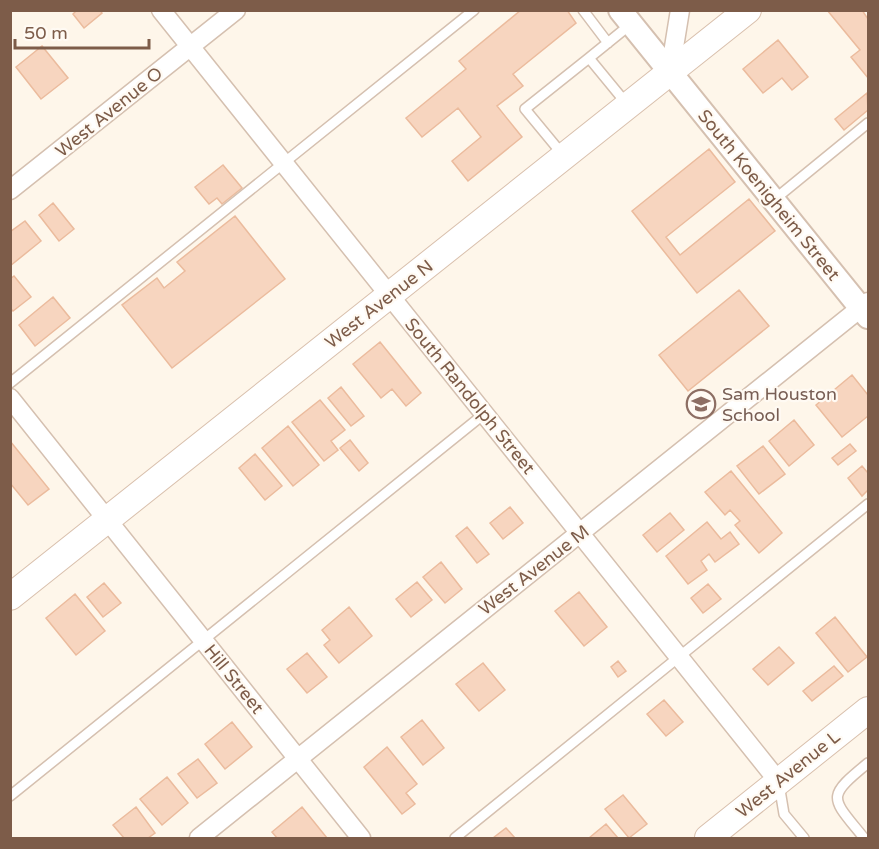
<svg xmlns="http://www.w3.org/2000/svg" width="879" height="849" font-family="'Varela Round',sans-serif">
	<rect width="100%" height="100%" fill="#fef6ea"/>
	<path fill="#f7d5bf" stroke="#ebbb9d" stroke-width="1.5" d="M 77,10 L 100,10 L 102,13 L 84,28 L 73,14 Z
		M 521,10 L 567,10 L 576,23 L 513,74 L 523,86 L 497,106 L 522,137 L 468,181 L 452,161 L 481,137 L 458,108 L 422,137 L 406,118 L 466,69 L 459,61 Z
		M 827,10 L 862,10 L 868,19 L 868,78 L 851,57 L 860,50 Z
		M 778,40 L 808,77 L 792,90 L 782,78 L 763,93 L 743,69 Z
		M 42,46 L 68,78 L 41,99 L 16,67 Z
		M 867,93 L 868,110 L 844,130 L 835,119 Z
		M 709,149 L 735,182 L 666,237 L 680,255 L 749,199 L 775,231 L 697,293 L 632,211 Z
		M 223,165 L 242,188 L 222,204 L 217,198 L 209,204 L 195,187 Z
		M 53,203 L 74,229 L 59,241 L 39,215 Z
		M 235,216 L 285,279 L 172,368 L 122,305 L 157,278 L 164,288 L 185,271 L 177,262 Z
		M 25,221 L 41,241 L 10,266 L 10,232 Z
		M 14,276 L 31,297 L 13,311 L 10,308 L 10,279 Z
		M 739,290 L 769,326 L 688,391 L 659,355 Z
		M 53,297 L 70,318 L 35,346 L 19,325 Z
		M 380,342 L 421,393 L 406,406 L 392,389 L 381,398 L 353,364 Z
		M 852,375 L 868,395 L 868,416 L 842,437 L 816,405 Z
		M 341,387 L 364,416 L 351,426 L 328,398 Z
		M 320,400 L 345,430 L 331,441 L 338,450 L 324,461 L 292,422 Z
		M 794,420 L 814,445 L 789,466 L 769,441 Z
		M 288,426 L 319,465 L 293,486 L 262,448 Z
		M 350,440 L 368,463 L 359,471 L 340,448 Z
		M 10,441 L 49,489 L 28,505 L 10,483 Z
		M 850,444 L 856,451 L 838,465 L 832,458 Z
		M 763,446 L 785,474 L 759,494 L 737,466 Z
		M 255,454 L 282,486 L 265,500 L 239,468 Z
		M 862,466 L 868,473 L 868,490 L 862,496 L 848,478 Z
		M 731,471 L 782,533 L 759,553 L 735,525 L 740,521 L 730,510 L 725,515 L 705,492 Z
		M 510,507 L 523,523 L 503,539 L 490,523 Z
		M 670,513 L 684,530 L 657,552 L 643,535 Z
		M 707,522 L 721,539 L 730,532 L 739,544 L 715,562 L 709,554 L 701,561 L 707,570 L 688,584 L 666,556 Z
		M 467,527 L 489,554 L 477,563 L 456,536 Z
		M 441,562 L 462,589 L 445,603 L 423,577 Z
		M 417,582 L 432,600 L 411,617 L 396,599 Z
		M 104,583 L 121,603 L 103,617 L 87,597 Z
		M 708,584 L 721,599 L 703,613 L 691,598 Z
		M 579,592 L 607,627 L 584,646 L 555,611 Z
		M 75,594 L 105,631 L 76,655 L 46,618 Z
		M 349,607 L 372,636 L 339,663 L 324,645 L 330,640 L 322,630 Z
		M 835,617 L 867,657 L 848,672 L 816,633 Z
		M 779,647 L 794,663 L 768,685 L 753,669 Z
		M 307,653 L 327,677 L 307,693 L 287,669 Z
		M 618,661 L 626,671 L 618,677 L 611,667 Z
		M 483,663 L 505,690 L 479,711 L 456,684 Z
		M 834,666 L 843,676 L 812,701 L 803,691 Z
		M 664,700 L 683,722 L 666,736 L 647,714 Z
		M 422,720 L 444,748 L 423,765 L 401,737 Z
		M 232,722 L 252,747 L 225,769 L 205,744 Z
		M 387,747 L 417,784 L 406,793 L 415,804 L 402,814 L 364,767 Z
		M 198,759 L 217,783 L 197,798 L 178,774 Z
		M 167,777 L 188,803 L 162,825 L 140,799 Z
		M 623,795 L 647,824 L 629,838 L 605,809 Z
		M 136,807 L 155,833 L 148,838 L 124,838 L 113,825 Z
		M 302,807 L 327,838 L 277,838 L 272,832 Z
		M 606,824 L 618,838 L 589,838 Z
		M 506,828 L 515,838 L 493,838 Z"/>
	<g fill="none" stroke-linecap="round" stroke-linejoin="round">
		<g stroke="#d5c0b0" stroke-width="12">
			<path id="service" d="M 583,10 L 608,43
				M 589,58 L 631,24
				M 563,155 L 525,109 L 589,58 L 626,103
				M 775,199 L 868,123
				M 10,383 L 474,10
				M 779,784 L 784,814 L 804,838
				M 10,796 L 484,414
				M 455,838 L 868,504
				M 864,838 C 831,797 825,798 868,763"/>
		</g>
		<g stroke="#d5c0b0" stroke-width="21">
			<path id="minor" d="M 161,10 L 779,782
				M 670,72 L 680,10
				M 10,190 L 236,10
				M 10,398 L 361,838
				M 199,838 L 868,302"/>
		</g>
		<g stroke="#d5c0b0" stroke-width="26">
			<path id="tertiary" d="M 620,10 L 868,317"/>
		</g>
		<g stroke="#d9c0ad" stroke-width="28">
			<path id="secondary" d="M 10,597 L 748,10
				M 708,838 L 868,710"/>
		</g>
		<use href="#service" stroke="#fff" stroke-width="9"/>
		<use href="#minor" stroke="#fff" stroke-width="18"/>
		<use href="#tertiary" stroke="#fff" stroke-width="22"/>
		<use href="#secondary" stroke="#fff" stroke-width="26"/>
	</g>
	<defs>
		<g id="school-ring" transform="scale(1.5)"><circle r="9.5" fill="#fffaf3" stroke="#8d6e63" stroke-width="1.5"/><path d="M0-5L7-2L0 1L-7-2ZM-4 1L0 2.5L4 1V4Q0 6-4 4Z" fill="#8d6e63"/></g>
	</defs>
	<g fill-rule="evenodd">
		<use href="#school-ring" x="701" y="404"/>
	</g>
	<g text-anchor="middle" dominant-baseline="central" stroke-width="4.5" stroke-linejoin="round" paint-order="stroke">
		<g font-size="18" fill="#7d5c49" stroke="#fffaf3">
			<text transform="translate(109 112) rotate(-39)">West Avenue O</text>
			<text transform="translate(769 195) rotate(51)">South Koenigheim Street</text>
			<text transform="translate(379 304) rotate(-38)">West Avenue N</text>
			<text transform="translate(470 396) rotate(51)">South Randolph Street</text>
			<text transform="translate(534 570) rotate(-38)">West Avenue M</text>
			<text transform="translate(234 679) rotate(51)">Hill Street</text>
			<text transform="translate(788 774) rotate(-39)">West Avenue L</text>
		</g>
		<g font-size="18" fill="#785e54" stroke="#fffaf3" text-anchor="start">
			<text x="722" y="394">Sam Houston<tspan x="722" dy="21">School</tspan></text>
		</g>
	</g>
	<rect width="879" height="849" fill="none" stroke="#7d5c49" stroke-width="24"/>
	<path d="M15 39v9h134v-9" fill="none" stroke="#7d5c49" stroke-width="3"/>
	<text x="24" y="39" font-size="18" fill="#7d5c49" stroke="#fffaf3" stroke-width="4.5" paint-order="stroke">50 m</text>
</svg>
